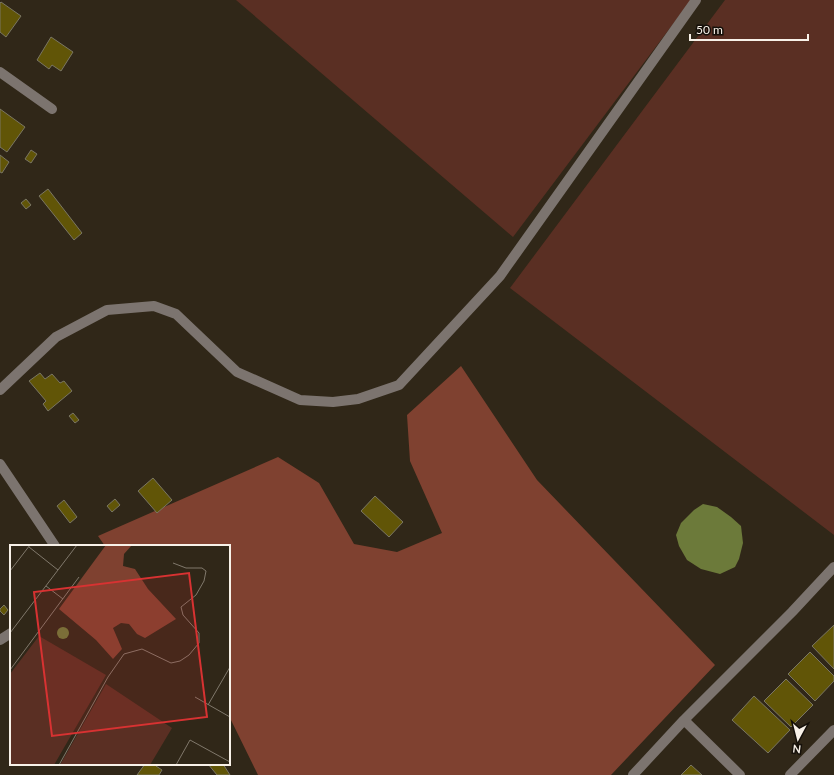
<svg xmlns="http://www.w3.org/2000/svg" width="834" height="775" font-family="Lato,sans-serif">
	<rect width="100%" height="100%" fill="#302718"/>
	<path fill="#5a2f23" d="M 236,0 L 691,0 L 513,237 Z
		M 725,0 L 834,0 L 834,535 L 510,288 Z"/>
	<path fill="#7f4130" d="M 461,366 L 537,480 L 715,665 L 611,775 L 258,775 L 229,716 L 229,546 L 105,546 L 98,536 L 278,457 L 319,483 L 354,544 L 397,552 L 442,533 L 410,461 L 407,415 Z"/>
	<path fill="#6c7a3a" d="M 703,504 L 717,507 L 731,517 L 741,526 L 743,543 L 739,559 L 735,567 L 720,574 L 701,569 L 687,560 L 679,546 L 676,535 L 681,523 L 694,510 Z"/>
	<path fill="#615507" stroke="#7a7663" d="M 1,2 L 21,16 L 6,37 L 0,32 L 0,3 Z
		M 51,37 L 73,52 L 61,71 L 52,65 L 49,69 L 37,60 Z
		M 0,109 L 25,127 L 7,152 L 0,147 Z
		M 31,150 L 37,154 L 31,163 L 25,159 Z
		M 0,155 L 9,162 L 2,173 L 0,172 Z
		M 48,189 L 82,233 L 74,240 L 39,196 Z
		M 26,199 L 31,205 L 26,209 L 21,203 Z
		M 40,373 L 45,379 L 52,374 L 60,383 L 64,381 L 72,391 L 48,411 L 43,404 L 46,401 L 29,381 Z
		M 73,413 L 79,420 L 75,423 L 69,416 Z
		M 153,478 L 172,500 L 157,513 L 138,491 Z
		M 375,496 L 403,522 L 389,537 L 361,511 Z
		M 115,499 L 120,505 L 112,512 L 107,506 Z
		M 64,500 L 77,517 L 70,523 L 57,506 Z
		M 4,605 L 8,610 L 4,615 L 0,611 L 0,609 Z
		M 834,625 L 834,669 L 812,646 Z
		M 810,652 L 834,676 L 834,681 L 815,701 L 788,674 Z
		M 786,679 L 813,705 L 791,727 L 764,701 Z
		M 754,696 L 790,730 L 768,753 L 732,720 Z
		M 145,764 L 157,764 L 156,766 L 162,770 L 159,775 L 137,775 Z
		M 208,764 L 223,764 L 230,775 L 217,775 Z
		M 691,765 L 702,775 L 681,775 Z"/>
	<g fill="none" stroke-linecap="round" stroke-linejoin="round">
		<path stroke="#7c746f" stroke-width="10" d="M 0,72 L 52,109
			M 0,390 L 56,337 L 107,310 L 154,306 L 176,314 L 237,372 L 300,400 L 333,402 L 358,399 L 399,385 L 500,276 L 696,0
			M 0,464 L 55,546
			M 0,640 L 11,633
			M 684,720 L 740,775
			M 633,775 L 684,720 L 792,612 L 834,567
			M 790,775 L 834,730"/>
	</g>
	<g transform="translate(10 545)">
		<rect width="220" height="220" fill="#302718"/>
		<path d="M 29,91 L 96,130 L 44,220 L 0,220 L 0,129 ZM 96,139 L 162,183 L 140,220 L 50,220 Z" fill="#5a2f23"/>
		<path d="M 96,0 L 122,0 L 114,9 L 113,21 L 125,24 L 138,44 L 166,74 L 135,93 L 127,89 L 119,79 L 111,78 L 103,83 L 112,104 L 103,114 L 86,95 L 49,64 Z" fill="#7f4130"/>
		<path d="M47 88a6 6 0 1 1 12 0a6 6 0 1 1-12 0Z" fill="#6c7a3a"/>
		<path fill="none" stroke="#80786b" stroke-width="1" d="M 19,2 L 48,25M 0,26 L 20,0M 36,41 L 53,54M 0,88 L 67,0M 0,125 L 69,32M 185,152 L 220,172M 198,160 L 220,122M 49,220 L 98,132 L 114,109 L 132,104 L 161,118 L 170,116 L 179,110 L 189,98 L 189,88 L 173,70 L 171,62 L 186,50 L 194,36 L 196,26 L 192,23 L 176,23 L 163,18M 166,220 L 180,195 L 220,217"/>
		<path fill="#d83232" fill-opacity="0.15" stroke="#d83232" stroke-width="2" d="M 179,28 L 197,172 L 42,191 L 24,47 Z"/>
		<rect width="220" height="220" fill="none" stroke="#f8f1e8" stroke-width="2"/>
	</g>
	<g transform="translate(798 739) rotate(187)" stroke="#15100a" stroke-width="3" paint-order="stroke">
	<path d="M0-3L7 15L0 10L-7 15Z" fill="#f8f1e8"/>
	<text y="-6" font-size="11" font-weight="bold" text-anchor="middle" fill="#f8f1e8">N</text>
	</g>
	<path d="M690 34v6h118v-6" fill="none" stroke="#f8f1e8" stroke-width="2"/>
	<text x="696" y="34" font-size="12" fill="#f8f1e8" stroke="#15100a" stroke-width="3" paint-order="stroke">50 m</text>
</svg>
